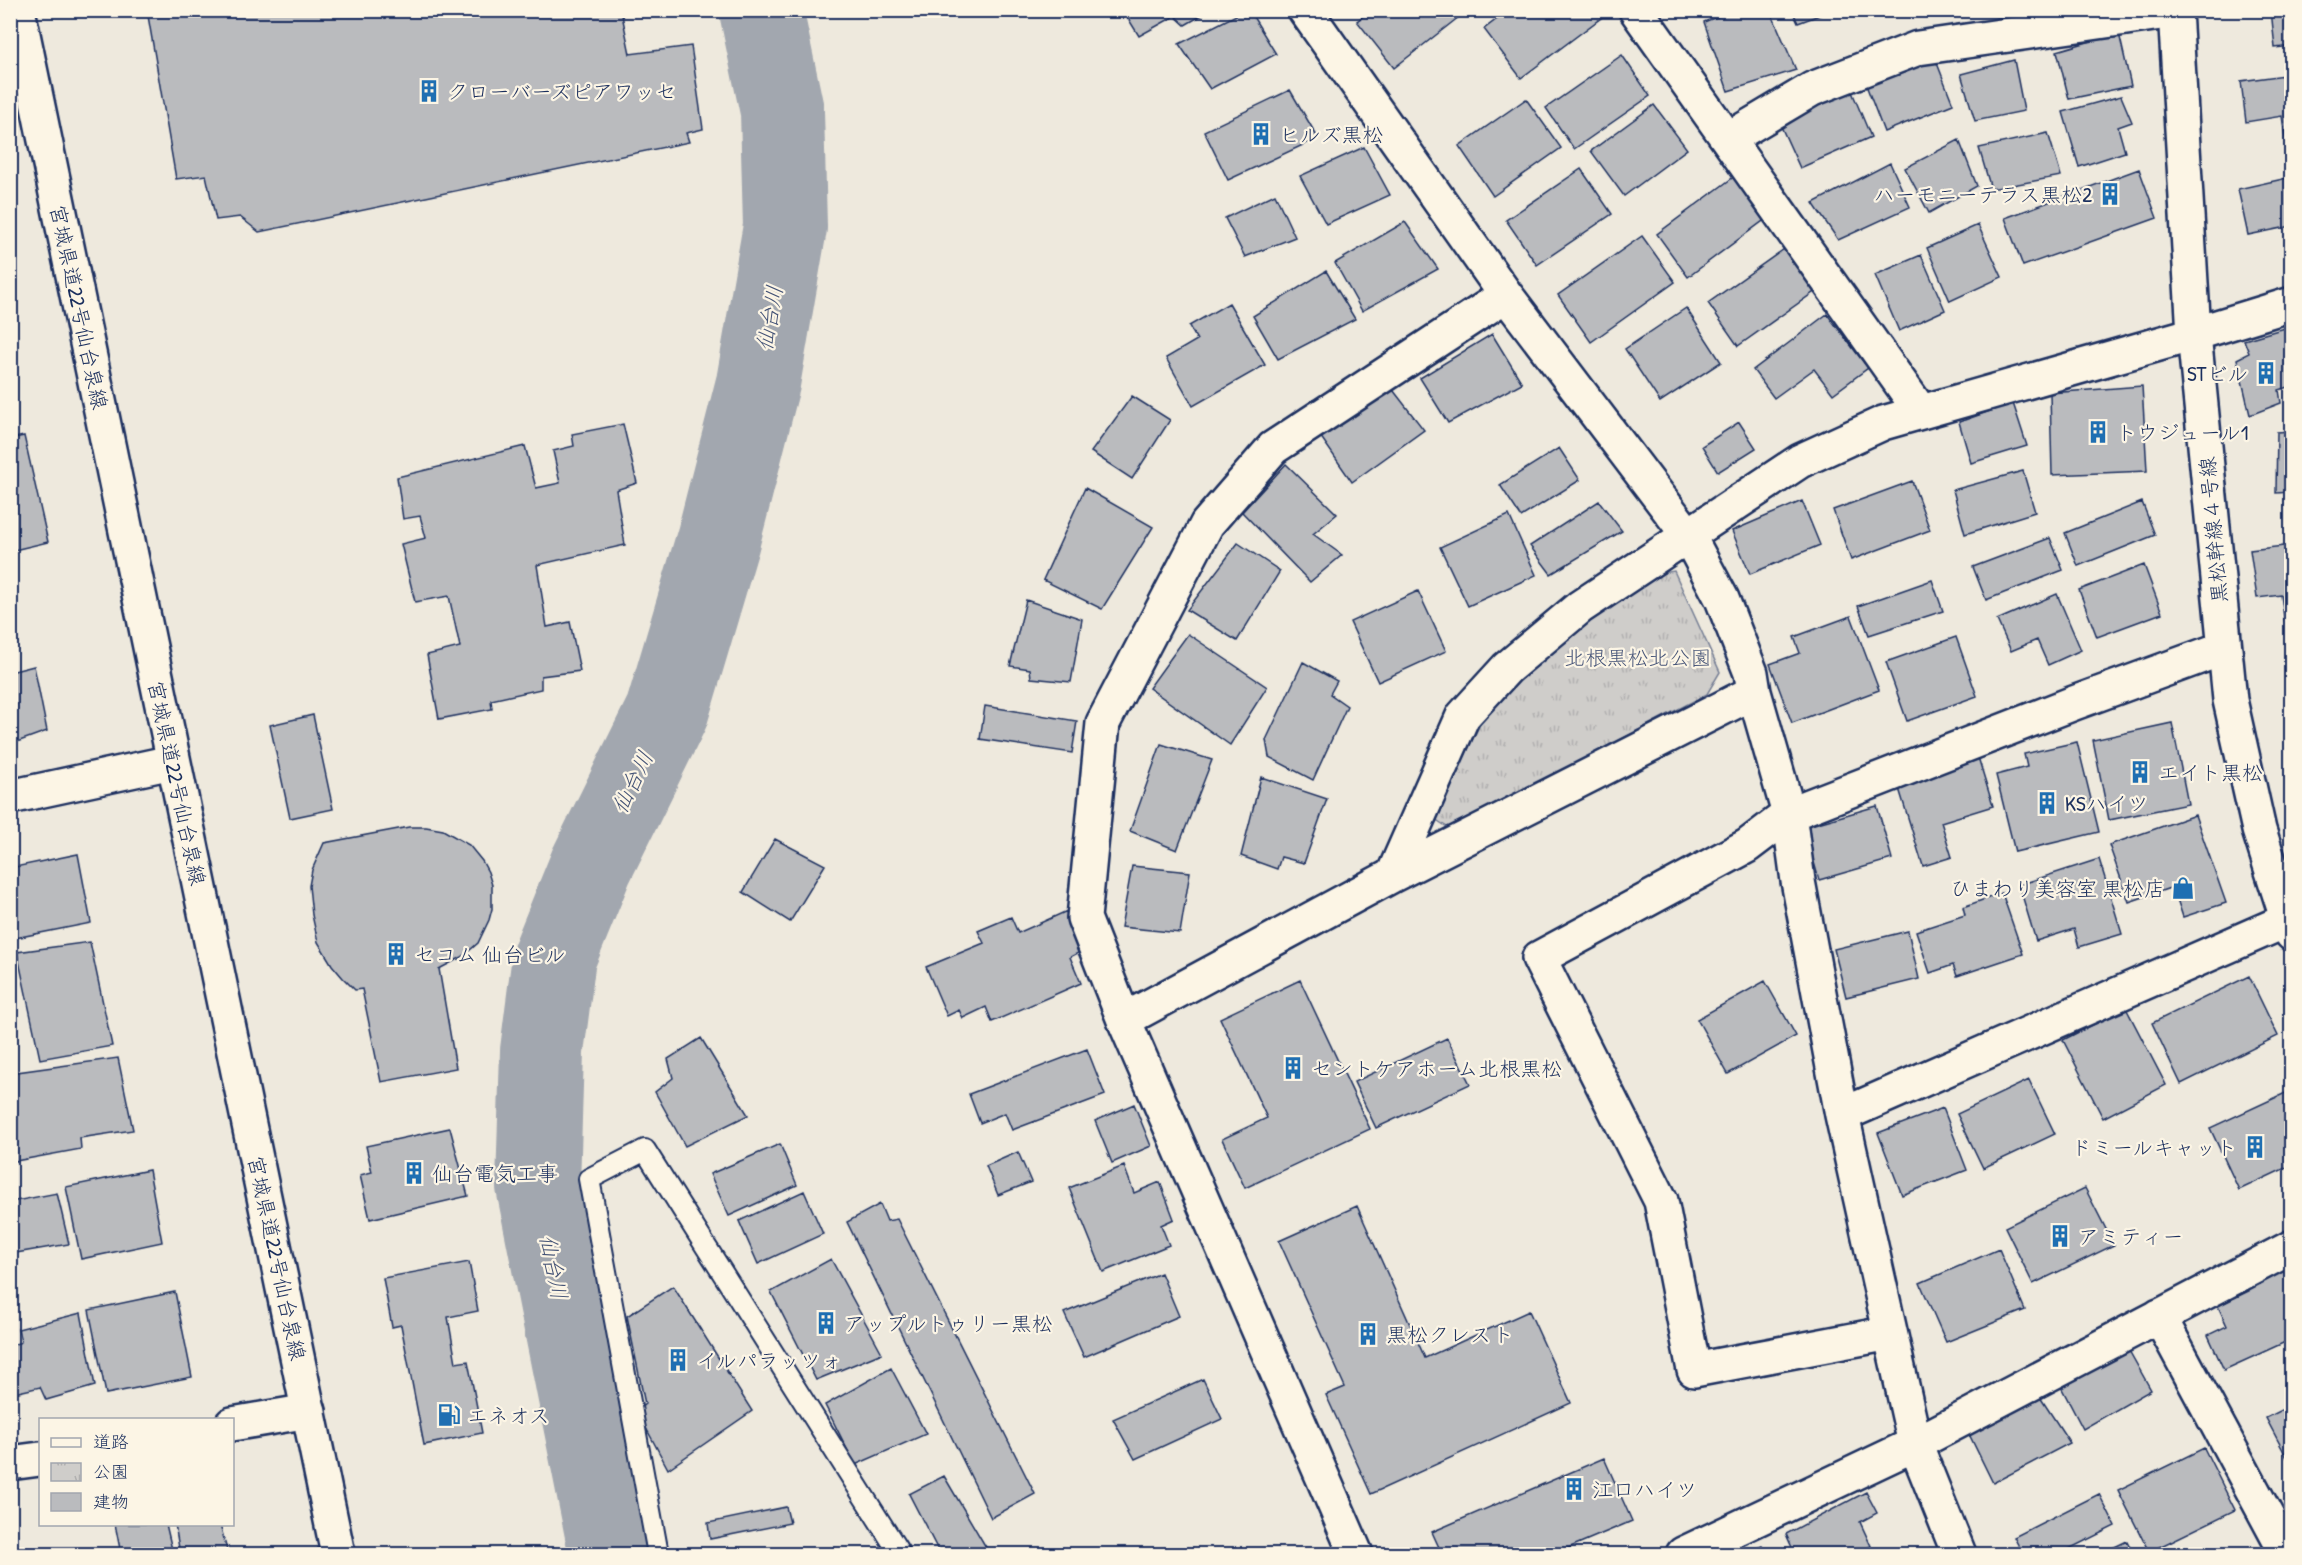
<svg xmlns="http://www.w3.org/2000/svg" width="2302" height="1565" font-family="'Patrick Hand','Klee One',sans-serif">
	<defs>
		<pattern id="park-tufts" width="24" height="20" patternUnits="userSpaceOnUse" patternTransform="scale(1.5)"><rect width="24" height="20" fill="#cfcdca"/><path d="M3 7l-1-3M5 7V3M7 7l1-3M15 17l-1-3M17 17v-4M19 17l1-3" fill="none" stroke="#b1b0b0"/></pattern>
	</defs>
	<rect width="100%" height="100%" fill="#eee9dd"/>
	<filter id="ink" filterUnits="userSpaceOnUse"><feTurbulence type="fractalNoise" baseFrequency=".0167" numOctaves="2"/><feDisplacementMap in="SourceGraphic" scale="12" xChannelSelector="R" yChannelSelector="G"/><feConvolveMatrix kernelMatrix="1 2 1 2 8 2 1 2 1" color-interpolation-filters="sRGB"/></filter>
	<g filter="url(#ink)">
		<path fill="url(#park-tufts)" stroke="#757e94" stroke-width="1.5" d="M 1674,571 L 1720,672 L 1707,694 L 1450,829 L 1435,819 L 1481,722 L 1556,643 L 1652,575 Z"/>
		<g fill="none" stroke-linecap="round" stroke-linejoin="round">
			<path stroke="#a2a7af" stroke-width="84" d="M 611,1554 L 538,1186 L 542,1051 L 554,957 L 591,866 L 667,712 L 718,540 L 758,383 L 785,227 L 782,111 L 761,10"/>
		</g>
		<path fill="#babbbe" stroke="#1b2f5e" stroke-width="1.5" d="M 147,10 L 621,10 L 630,54 L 691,46 L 703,129 L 686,133 L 689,142 L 259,232 L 240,217 L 216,220 L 206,175 L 176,179 Z
			M 1123,10 L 1211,10 L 1185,25 L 1175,16 L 1139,36 Z
			M 1246,10 L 1249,10 L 1276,54 L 1210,89 L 1179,44 Z
			M 1371,10 L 1453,10 L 1459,17 L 1394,68 L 1357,21 Z
			M 1509,10 L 1608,10 L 1609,12 L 1521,78 L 1484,29 Z
			M 1734,10 L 1770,10 L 1796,70 L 1728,91 L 1704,22 Z
			M 1792,10 L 1833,10 L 1798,23 Z
			M 2271,10 L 2292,10 L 2292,46 L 2275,48 Z
			M 2119,33 L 2131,86 L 2069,99 L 2057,51 Z
			M 1622,55 L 1650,96 L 1574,149 L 1546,108 Z
			M 1935,58 L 1953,104 L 1884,132 L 1866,85 Z
			M 2014,60 L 2024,111 L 1975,121 L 1961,74 Z
			M 2292,74 L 2292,151 L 2287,151 L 2282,116 L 2246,122 L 2241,81 Z
			M 1850,87 L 1871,137 L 1800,168 L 1779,122 Z
			M 1290,90 L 1318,138 L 1228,180 L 1204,131 Z
			M 2121,96 L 2132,122 L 2118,127 L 2125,152 L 2079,167 L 2063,112 Z
			M 1526,99 L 1561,148 L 1493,196 L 1459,146 Z
			M 1654,105 L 1687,149 L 1624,196 L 1591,151 Z
			M 2048,133 L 2061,176 L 1991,189 L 1979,148 Z
			M 1959,140 L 1977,186 L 1929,213 L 1905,168 Z
			M 1364,147 L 1390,195 L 1326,224 L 1300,176 Z
			M 1890,163 L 1910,207 L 1838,240 L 1813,203 Z
			M 1581,169 L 1612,214 L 1537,265 L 1506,220 Z
			M 2139,169 L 2157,218 L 2023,266 L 2005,218 Z
			M 1735,176 L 1767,218 L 1688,277 L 1657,234 Z
			M 2292,177 L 2292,226 L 2248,235 L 2238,189 Z
			M 1275,194 L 1295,237 L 1245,257 L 1225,218 Z
			M 1405,222 L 1438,269 L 1362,311 L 1335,263 Z
			M 1978,225 L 2002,277 L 1950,301 L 1927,248 Z
			M 1642,236 L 1675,282 L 1591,342 L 1558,295 Z
			M 1787,247 L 1817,290 L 1738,346 L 1708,303 Z
			M 1921,255 L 1945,310 L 1899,331 L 1875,275 Z
			M 1326,271 L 1355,319 L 1278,359 L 1253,316 Z
			M 1229,303 L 1265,365 L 1193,406 L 1166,358 L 1197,340 L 1189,326 Z
			M 1686,308 L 1721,362 L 1660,402 L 1625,349 Z
			M 1827,314 L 1868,368 L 1833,394 L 1814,369 L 1774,398 L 1753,370 Z
			M 2292,326 L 2292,386 L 2279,390 L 2281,403 L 2250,415 L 2237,359 L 2249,353 L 2244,340 Z
			M 1492,334 L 1522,383 L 1448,423 L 1420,378 Z
			M 1390,386 L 1424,430 L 1352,482 L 1316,430 Z
			M 2142,386 L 2147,471 L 2052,475 L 2050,393 Z
			M 1132,396 L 1170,420 L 1132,479 L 1091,452 Z
			M 2013,403 L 2027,446 L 1971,463 L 1959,422 Z
			M 1739,422 L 1756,448 L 1718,472 L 1702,446 Z
			M 623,424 L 637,483 L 616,490 L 625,545 L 537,565 L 547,627 L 570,622 L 580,671 L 541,676 L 541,689 L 491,700 L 492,709 L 439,719 L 427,655 L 460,647 L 449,596 L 415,602 L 401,544 L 426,538 L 420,516 L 403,519 L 397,477 L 525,446 L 536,488 L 560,483 L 553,451 L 574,446 L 572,434 Z
			M 2292,431 L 2292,492 L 2276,493 L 2277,432 Z
			M 24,436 L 48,542 L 10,551 L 10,439 Z
			M 1559,448 L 1580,480 L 1521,517 L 1500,485 Z
			M 1286,464 L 1337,514 L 1313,534 L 1342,555 L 1310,582 L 1242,512 Z
			M 2023,471 L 2035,512 L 1965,534 L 1953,490 Z
			M 1912,481 L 1930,530 L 1851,560 L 1833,510 Z
			M 1085,488 L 1153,527 L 1102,609 L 1043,580 Z
			M 1599,501 L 1622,531 L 1551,574 L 1530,546 Z
			M 1802,501 L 1820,545 L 1750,574 L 1732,531 Z
			M 2142,502 L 2155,535 L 2078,566 L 2065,533 Z
			M 1509,515 L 1536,575 L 1468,606 L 1440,547 Z
			M 2050,538 L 2063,570 L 1986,600 L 1973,567 Z
			M 1238,543 L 1280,571 L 1237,641 L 1187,610 Z
			M 2292,545 L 2292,623 L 2285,624 L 2281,595 L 2257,598 L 2250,550 Z
			M 2144,565 L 2162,613 L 2097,637 L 2079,590 Z
			M 1932,580 L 1943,611 L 1869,635 L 1858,606 Z
			M 1418,591 L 1446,651 L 1378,682 L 1350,622 Z
			M 2057,594 L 2081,650 L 2048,665 L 2037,640 L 2011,651 L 1997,620 Z
			M 1026,600 L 1082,619 L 1071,682 L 1031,678 L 1030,669 L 1010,666 Z
			M 1851,616 L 1879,690 L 1792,723 L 1770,664 L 1800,653 L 1794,637 Z
			M 1188,634 L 1267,687 L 1230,745 L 1149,688 Z
			M 1956,637 L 1977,696 L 1907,721 L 1886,662 Z
			M 1303,662 L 1337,681 L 1330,694 L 1347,706 L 1313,780 L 1269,757 L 1266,740 Z
			M 34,666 L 47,731 L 14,743 L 17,769 L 10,770 L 10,672 Z
			M 985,706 L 1077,721 L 1072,753 L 980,739 Z
			M 313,715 L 333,809 L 290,818 L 270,725 Z
			M 2172,723 L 2188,804 L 2109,820 L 2093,740 Z
			M 2077,742 L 2099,832 L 2015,852 L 1996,775 L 2027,767 L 2024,754 Z
			M 1161,744 L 1212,760 L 1177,850 L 1130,831 Z
			M 1978,757 L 1993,806 L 1941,822 L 1952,857 L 1923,866 L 1897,782 Z
			M 1261,777 L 1327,799 L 1304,863 L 1281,857 L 1277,869 L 1241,856 Z
			M 1877,806 L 1892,859 L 1819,880 L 1804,827 Z
			M 2195,815 L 2226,903 L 2183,917 L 2173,887 L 2129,902 L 2109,845 Z
			M 409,827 L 426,827 L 443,830 L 469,845 L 482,861 L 488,872 L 492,885 L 492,909 L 489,920 L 478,943 L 462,957 L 439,969 L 456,1068 L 381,1082 L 362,989 L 355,990 L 343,978 L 332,965 L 318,942 L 312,915 L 309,886 L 312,870 L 324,843 Z
			M 775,839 L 825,865 L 790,922 L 743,892 Z
			M 78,854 L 91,923 L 15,938 L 10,904 L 10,868 Z
			M 2099,859 L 2122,934 L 2079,947 L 2074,929 L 2036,941 L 2019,885 Z
			M 1132,866 L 1190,872 L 1180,933 L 1121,927 Z
			M 2002,893 L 2023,954 L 1957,976 L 1953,965 L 1930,973 L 1916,931 L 1965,915 L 1963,907 Z
			M 1067,911 L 1084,950 L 1070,957 L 1081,983 L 992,1022 L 986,1007 L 963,1018 L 959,1010 L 947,1016 L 926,967 L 984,943 L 978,931 L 1011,917 L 1018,933 Z
			M 1908,931 L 1919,979 L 1846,997 L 1834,949 Z
			M 90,942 L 112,1046 L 40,1059 L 17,952 Z
			M 2249,976 L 2278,1036 L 2181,1084 L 2152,1023 Z
			M 1300,980 L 1370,1129 L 1245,1188 L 1222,1139 L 1267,1118 L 1220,1018 Z
			M 1765,981 L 1796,1036 L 1728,1074 L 1697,1019 Z
			M 2126,1008 L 2166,1085 L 2103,1118 L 2063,1040 Z
			M 701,1038 L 748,1115 L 685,1146 L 655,1092 L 673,1078 L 668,1059 Z
			M 1447,1038 L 1470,1084 L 1376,1128 L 1354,1082 Z
			M 1087,1049 L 1105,1095 L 1012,1130 L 1005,1113 L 980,1123 L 969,1094 Z
			M 118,1058 L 133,1130 L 80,1138 L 81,1149 L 10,1162 L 10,1073 Z
			M 2029,1080 L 2055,1134 L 1983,1168 L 1957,1114 Z
			M 2292,1090 L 2292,1165 L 2239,1190 L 2210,1128 Z
			M 1134,1104 L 1151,1146 L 1112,1163 L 1095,1121 Z
			M 1943,1108 L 1967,1170 L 1902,1195 L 1878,1133 Z
			M 450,1128 L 468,1196 L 370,1219 L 360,1175 L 372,1172 L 366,1146 Z
			M 780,1144 L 797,1185 L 729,1216 L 710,1174 Z
			M 1018,1152 L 1031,1182 L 998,1195 L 986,1166 Z
			M 1124,1166 L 1134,1193 L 1160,1182 L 1174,1219 L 1161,1225 L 1169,1245 L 1103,1272 L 1069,1188 Z
			M 149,1170 L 162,1242 L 81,1259 L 66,1187 Z
			M 2085,1188 L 2114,1245 L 2033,1284 L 2005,1227 Z
			M 804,1191 L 823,1234 L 758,1264 L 739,1221 Z
			M 57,1193 L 69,1244 L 10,1254 L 10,1202 Z
			M 880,1204 L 887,1221 L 897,1219 L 1035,1494 L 991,1518 L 847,1222 Z
			M 1357,1206 L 1425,1358 L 1529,1311 L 1571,1403 L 1371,1494 L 1326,1395 L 1345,1387 L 1279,1241 Z
			M 1999,1249 L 2025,1310 L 1946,1342 L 1920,1283 Z
			M 831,1259 L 882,1353 L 816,1380 L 771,1292 Z
			M 469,1262 L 478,1311 L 448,1317 L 456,1363 L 468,1361 L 482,1433 L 424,1445 L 401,1325 L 392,1327 L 383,1278 Z
			M 2282,1268 L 2292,1288 L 2292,1339 L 2224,1370 L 2208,1335 L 2227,1326 L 2218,1306 L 2249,1291 L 2246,1284 Z
			M 1161,1273 L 1179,1316 L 1084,1357 L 1064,1313 Z
			M 673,1286 L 752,1411 L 668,1469 L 637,1411 L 645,1404 L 627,1316 Z
			M 175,1292 L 192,1377 L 106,1394 L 89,1310 Z
			M 81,1313 L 95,1386 L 46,1400 L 40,1387 L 14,1393 L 10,1378 L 10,1346 L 21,1342 L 18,1329 Z
			M 2127,1347 L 2151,1390 L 2083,1429 L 2057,1379 Z
			M 891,1368 L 926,1434 L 855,1465 L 825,1405 Z
			M 1203,1379 L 1222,1419 L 1135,1459 L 1113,1419 Z
			M 2038,1394 L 2070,1443 L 1993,1483 L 1968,1432 Z
			M 2292,1405 L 2292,1467 L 2266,1418 Z
			M 2204,1448 L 2235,1510 L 2149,1552 L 2118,1490 Z
			M 1604,1458 L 1632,1521 L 1554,1554 L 1507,1554 L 1506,1552 L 1499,1554 L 1442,1554 L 1432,1532 Z
			M 944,1476 L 990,1554 L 940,1554 L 909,1494 Z
			M 1866,1492 L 1877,1513 L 1860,1522 L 1871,1546 L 1855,1554 L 1795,1554 L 1786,1534 Z
			M 2099,1494 L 2115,1526 L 2059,1554 L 2023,1554 L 2014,1537 Z
			M 786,1507 L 790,1523 L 710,1539 L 708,1523 Z
			M 115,1524 L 166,1524 L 173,1554 L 121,1554 Z
			M 175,1524 L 220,1524 L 228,1554 L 180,1554 Z
			M 2127,1541 L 2134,1554 L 2100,1554 Z
			M 1763,1546 L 1767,1554 L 1743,1554 Z"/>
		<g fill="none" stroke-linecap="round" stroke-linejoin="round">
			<g stroke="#1b2f5e" stroke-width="24">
				<path id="service" d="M 658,1554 L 589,1179 L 645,1150 L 900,1554"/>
			</g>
			<g stroke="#1b2f5e" stroke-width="38">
				<path id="minor" d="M 1305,10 L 1506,295 L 1688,535 L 1722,599 L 1751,673 L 1754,692 L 1789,814 L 1798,881 L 1842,1115 L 1915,1444 L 1959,1554
					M 1636,10 L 1921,412
					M 1728,139 L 1812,89 L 1918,48 L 2175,11
					M 10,797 L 172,762
					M 1393,875 L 1463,716 L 1507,668 L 1580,607 L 1800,461 L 1883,423 L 2194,334 L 2292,304
					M 1124,1020 L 1084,918 L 1103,723 L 1207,524 L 1273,448 L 1506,295
					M 1842,1115 L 2292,918
					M 2159,1316 L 2287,1554
					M 1890,1333 L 1694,1370 L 1661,1201 L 1539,958 L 1747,846 L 1789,814 L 2074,703 L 2224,648
					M 232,1424 L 309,1411
					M 10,1463 L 40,1459
					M 1356,1554 L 1124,1020 L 1393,875 L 1754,692
					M 1683,1554 L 1915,1444 L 2292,1247"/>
			</g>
			<g stroke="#1b2f5e" stroke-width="38">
				<path id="tertiary" d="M 2175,10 L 2194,334 L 2230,700 L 2259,830 L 2292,934"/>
			</g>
			<g stroke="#1b2f5e" stroke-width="38">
				<path id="primary" d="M 18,10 L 338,1554"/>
			</g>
			<use href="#service" stroke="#fcf5e5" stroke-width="20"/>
			<use href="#minor" stroke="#fcf5e5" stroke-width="33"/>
			<use href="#tertiary" stroke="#fcf5e5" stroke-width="33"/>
			<use href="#primary" stroke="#fcf5e5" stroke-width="33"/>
		</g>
	</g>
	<defs>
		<g id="building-bare" transform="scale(1.8)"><path d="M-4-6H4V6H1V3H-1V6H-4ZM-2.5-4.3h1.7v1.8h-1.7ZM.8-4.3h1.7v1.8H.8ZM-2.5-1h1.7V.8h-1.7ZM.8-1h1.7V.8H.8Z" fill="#1f6fb2" stroke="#fcf5e5" stroke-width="2.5" paint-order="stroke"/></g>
		<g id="shop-bare" transform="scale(1.8)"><path d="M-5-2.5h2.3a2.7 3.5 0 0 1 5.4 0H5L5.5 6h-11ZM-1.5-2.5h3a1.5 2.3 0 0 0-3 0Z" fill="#1f6fb2" stroke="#fcf5e5" stroke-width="2.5" paint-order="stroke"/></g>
		<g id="fuel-bare" transform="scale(1.8)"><path d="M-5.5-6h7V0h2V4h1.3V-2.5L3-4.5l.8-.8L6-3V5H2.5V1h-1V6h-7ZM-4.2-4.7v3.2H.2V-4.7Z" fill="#1f6fb2" stroke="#fcf5e5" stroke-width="2.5" paint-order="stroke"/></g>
	</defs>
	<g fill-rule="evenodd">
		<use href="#building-bare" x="429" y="91"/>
		<use href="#building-bare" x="1261" y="134"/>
		<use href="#building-bare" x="2110" y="194"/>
		<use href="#building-bare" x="2266" y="373"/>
		<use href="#building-bare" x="2098" y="432"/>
		<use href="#building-bare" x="2140" y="772"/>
		<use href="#building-bare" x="2047" y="803"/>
		<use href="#shop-bare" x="2183" y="888"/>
		<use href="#building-bare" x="396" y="954"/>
		<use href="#building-bare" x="1293" y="1068"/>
		<use href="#building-bare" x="2255" y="1147"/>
		<use href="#building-bare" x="414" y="1173"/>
		<use href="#building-bare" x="2060" y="1236"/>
		<use href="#building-bare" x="826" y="1323"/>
		<use href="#building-bare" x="1368" y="1334"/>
		<use href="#building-bare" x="678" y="1360"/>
		<use href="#fuel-bare" x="449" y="1415"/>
		<use href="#building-bare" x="1574" y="1489"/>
	</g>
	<g text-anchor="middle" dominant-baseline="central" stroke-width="4.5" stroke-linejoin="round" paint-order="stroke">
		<g font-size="21" fill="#1b2f5e" stroke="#fcf5e5" text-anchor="start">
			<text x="447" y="91">クローバーズピアワッセ</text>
			<text x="1279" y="134">ヒルズ黒松</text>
			<text x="2092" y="194" text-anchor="end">ハーモニーテラス黒松2</text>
			<text x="2248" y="373" text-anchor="end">STビル</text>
			<text x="2116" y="432">トウジュール1</text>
			<text x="2158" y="772">エイト黒松</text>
			<text x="2065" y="803">KSハイツ</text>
			<text x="2165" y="888" text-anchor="end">ひまわり美容室 黒松店</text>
			<text x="414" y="954">セコム 仙台ビル</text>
			<text x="1311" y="1068">セントケアホーム北根黒松</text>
			<text x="2237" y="1147" text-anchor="end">ドミールキャット</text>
			<text x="432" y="1173">仙台電気工事</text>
			<text x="2078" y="1236">アミティー</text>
			<text x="844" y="1323">アップルトゥリー黒松</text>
			<text x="1386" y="1334">黒松クレスト</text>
			<text x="696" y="1360">イルパラッツォ</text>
			<text x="467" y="1415">エネオス</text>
			<text x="1592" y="1489">江口ハイツ</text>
		</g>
		<g font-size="21" fill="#1b2f5e" stroke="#fcf5e5">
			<text transform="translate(79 307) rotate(78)">宮城県道22号仙台泉線</text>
			<text transform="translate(2213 530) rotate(-95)">黒松幹線４号線</text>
			<text transform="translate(177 783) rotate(78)">宮城県道22号仙台泉線</text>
			<text transform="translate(277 1258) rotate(78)">宮城県道22号仙台泉線</text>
		</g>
		<g font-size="21" fill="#485679" stroke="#fcf5e5">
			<text x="1638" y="657">北根黒松北公園</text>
		</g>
		<g font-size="22" font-style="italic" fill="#445376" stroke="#fcf5e5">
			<text transform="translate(769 318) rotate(-80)">仙台川</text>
			<text transform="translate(632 782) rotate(-64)">仙台川</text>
			<text transform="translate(554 1267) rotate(79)">仙台川</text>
		</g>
	</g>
	<rect width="2302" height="1565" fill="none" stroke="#fcf5e5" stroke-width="36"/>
	<rect x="18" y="18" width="2266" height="1529" fill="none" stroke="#1b2f5e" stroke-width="2" filter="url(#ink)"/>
	<rect x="39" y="1418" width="195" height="108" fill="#fcf5e5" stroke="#a2a6af" stroke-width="1.5"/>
	<rect x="51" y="1438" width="30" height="9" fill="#fcf5e5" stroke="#a2a6af" stroke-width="1.5"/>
	<text x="93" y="1448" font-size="18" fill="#1b2f5e">道路</text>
	<rect x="51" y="1463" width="30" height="18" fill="url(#park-tufts)" stroke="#a2a6af" stroke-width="1.5"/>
	<text x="93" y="1478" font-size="18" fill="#1b2f5e">公園</text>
	<rect x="51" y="1493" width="30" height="18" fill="#babbbe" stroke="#a2a6af" stroke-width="1.5"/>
	<text x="93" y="1508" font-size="18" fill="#1b2f5e">建物</text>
</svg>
